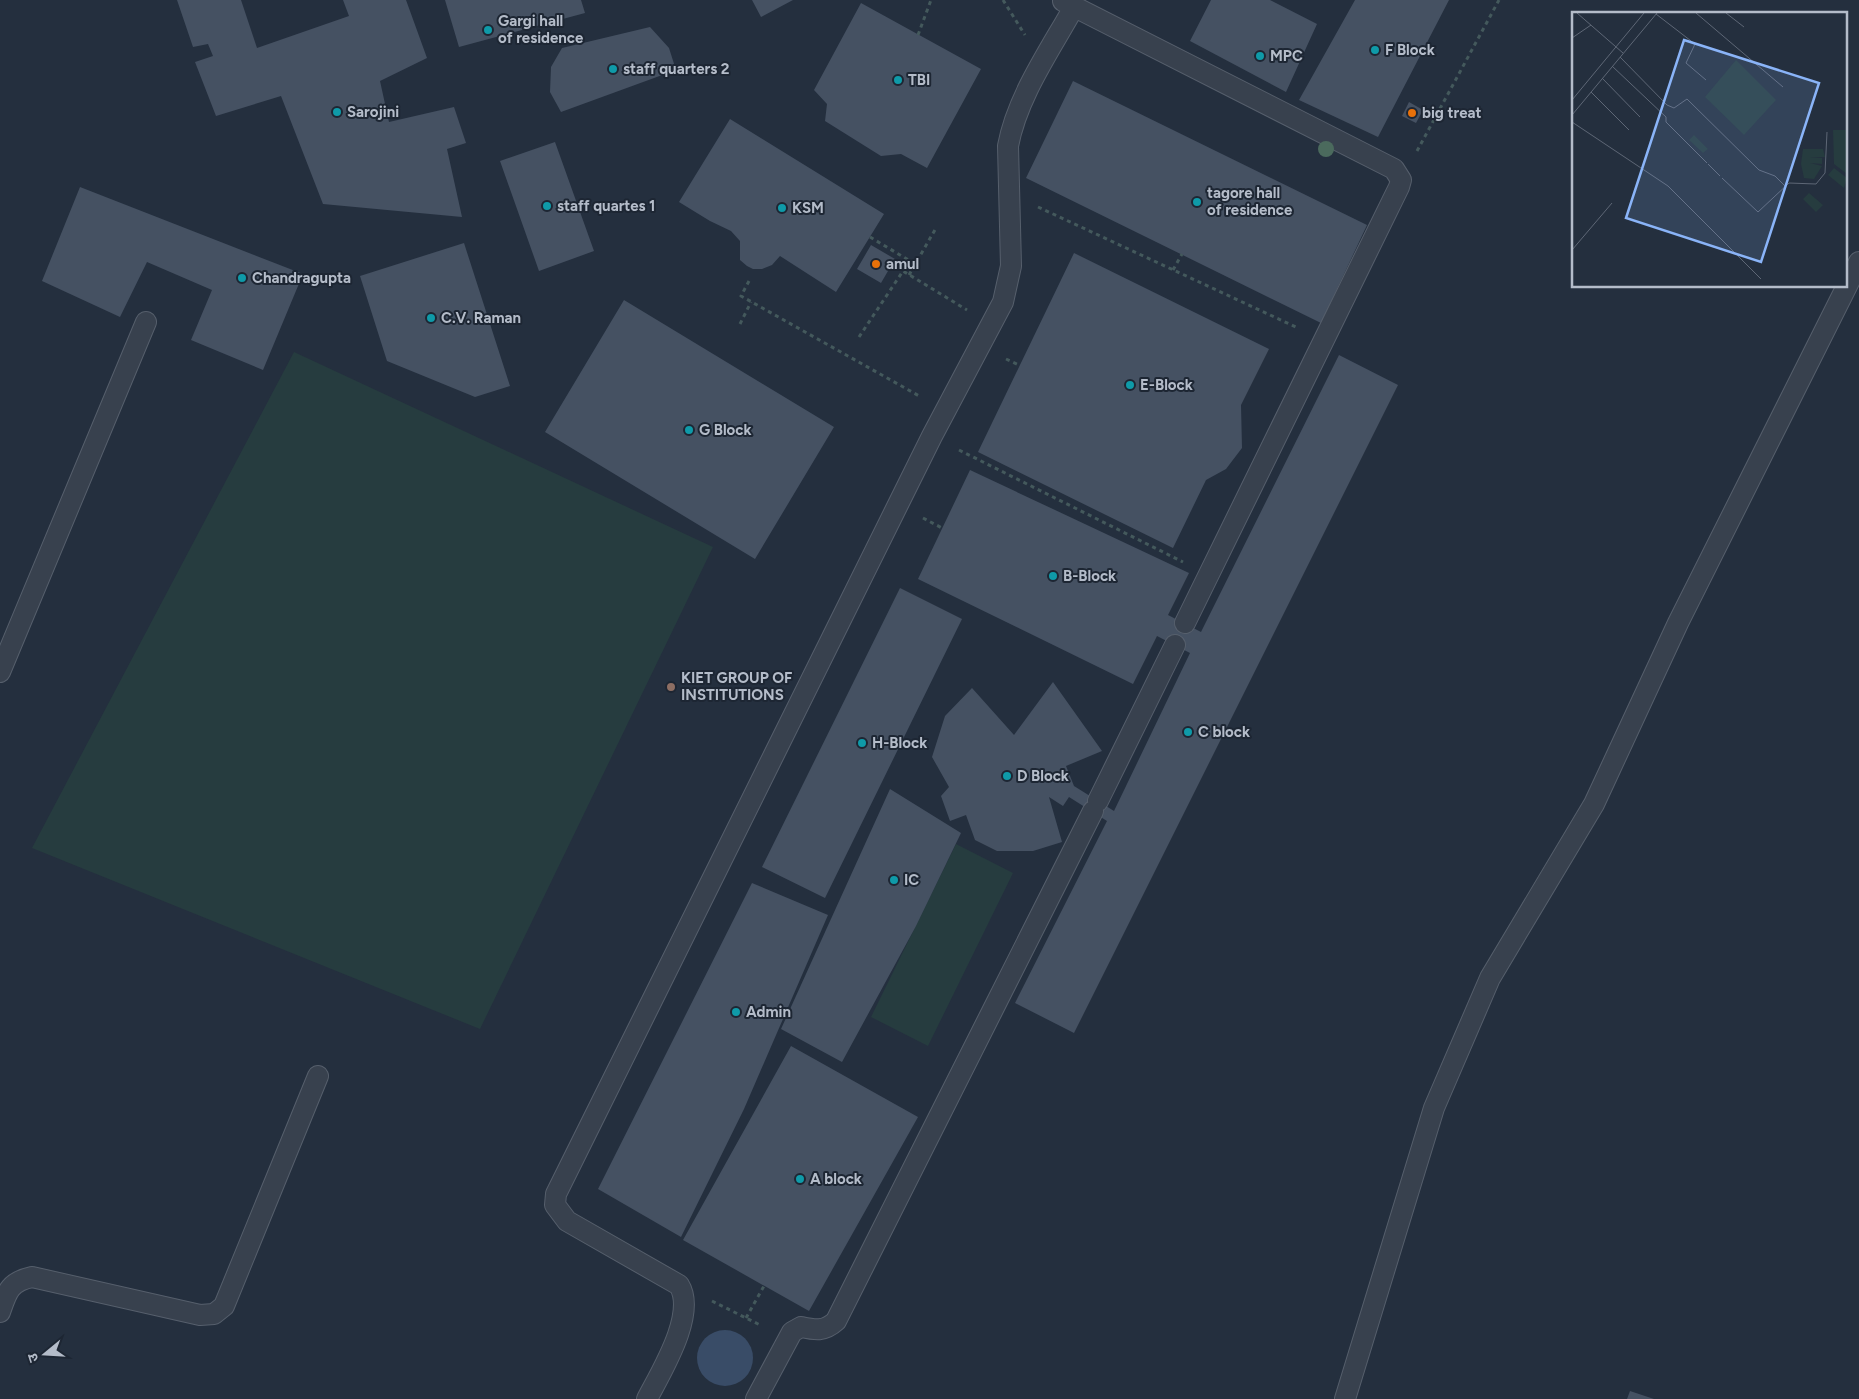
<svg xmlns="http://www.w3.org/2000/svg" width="1859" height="1399" font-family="Figtree,'Noto Sans Devanagari',sans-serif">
	<rect width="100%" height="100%" fill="#242f3e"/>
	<path fill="#263c3f" d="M 294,352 L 713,547 L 480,1029 L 32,848 Z
		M 956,844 L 1013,873 L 928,1046 L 871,1017 Z"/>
	<path fill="#394c67" d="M697 1358a28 28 0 1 1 56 0a28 28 0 1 1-56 0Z"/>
	<path fill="#455162" d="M 177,0 L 241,0 L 257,48 L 349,16 L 343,0 L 406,0 L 427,58 L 380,81 L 389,122 L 454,107 L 466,143 L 447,149 L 462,217 L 323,204 L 281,96 L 216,116 L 195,62 L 213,56 L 208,44 L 193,47 Z
		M 445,0 L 581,0 L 585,13 L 459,47 Z
		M 752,0 L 793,0 L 761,17 Z
		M 1211,0 L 1270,0 L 1317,24 L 1286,92 L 1190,41 Z
		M 1355,0 L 1449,0 L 1378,137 L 1299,100 Z
		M 861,3 L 981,69 L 927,168 L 901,154 L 881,156 L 825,121 L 827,104 L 814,90 Z
		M 650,27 L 669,48 L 676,70 L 561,112 L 550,92 L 551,67 L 562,48 Z
		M 1073,81 L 1367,225 L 1321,323 L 1026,178 Z
		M 1409,102 L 1423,110 L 1416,123 L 1402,116 Z
		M 730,119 L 884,214 L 836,292 L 780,256 L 772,265 L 762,269 L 753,269 L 747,266 L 740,260 L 740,241 L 731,231 L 710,221 L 679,202 Z
		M 555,142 L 594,251 L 539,271 L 500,161 Z
		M 80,187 L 303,274 L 263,370 L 191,340 L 212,290 L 147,262 L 120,317 L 42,281 Z
		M 464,243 L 510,386 L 475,397 L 387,361 L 360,276 Z
		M 871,245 L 895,259 L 881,283 L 857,269 Z
		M 1074,253 L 1269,349 L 1241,405 L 1242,448 L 1226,469 L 1206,480 L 1173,548 L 978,452 Z
		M 624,300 L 834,427 L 755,559 L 545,432 Z
		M 1339,355 L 1398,385 L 1074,1033 L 1015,1003 L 1107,821 L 1069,797 L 1063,806 L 1049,797 L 1062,842 L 1033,851 L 997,851 L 975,840 L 966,815 L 950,821 L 941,796 L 949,787 L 932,757 L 945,716 L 972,688 L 1014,735 L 1053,682 L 1102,751 L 1066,766 L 1074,786 L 1114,811 L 1190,653 L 1157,636 L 1133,684 L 918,579 L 970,470 L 1189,573 L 1168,615 L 1201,632 Z
		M 900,588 L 962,619 L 825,898 L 762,867 Z
		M 890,789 L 961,833 L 916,926 L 842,1062 L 781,1029 Z
		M 752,883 L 828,915 L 744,1109 L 681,1237 L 598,1189 Z
		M 791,1046 L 918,1117 L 809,1311 L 683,1240 Z
		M 1630,1391 L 1654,1399 L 1627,1399 Z"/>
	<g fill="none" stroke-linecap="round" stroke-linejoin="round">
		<g stroke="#565f6c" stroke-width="22">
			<path id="lane" d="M 1063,1 L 1394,169 L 1401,180 L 1399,187 L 1185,623
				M 0,672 L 146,322
				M 1098,801 L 1175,645
				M 0,1312 C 7,1292 9,1282 32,1277 L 200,1315 L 214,1314 L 224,1306 L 318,1076
				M 647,1399 C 661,1372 697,1314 679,1285 L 567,1221 L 555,1205 L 556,1194 L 932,436 L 1003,302 L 1011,266 L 1008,146 C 1017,97 1050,50 1074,7
				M 756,1399 L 792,1332 L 801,1327 C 815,1330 824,1332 836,1321 L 1093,811
				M 1345,1399 L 1434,1108 L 1490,978 L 1594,804 L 1678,623 L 1859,262"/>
		</g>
		<path stroke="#44595c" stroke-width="3" stroke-dasharray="4 4" stroke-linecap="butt" d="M 1003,0 L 1025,35
			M 918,35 L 931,0
			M 1417,151 L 1499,0
			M 1038,207 L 1298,328
			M 870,237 L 915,264
			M 1173,270 L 1182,254
			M 909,275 L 936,228
			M 749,281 L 741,296 L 921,397
			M 740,324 L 751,302
			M 859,337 L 903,271 L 967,310
			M 1006,359 L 1019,365
			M 959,450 L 1183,562
			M 923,518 L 942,528
			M 712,1301 L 762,1326
			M 746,1318 L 764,1286"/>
		<use href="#lane" stroke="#38414e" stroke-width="20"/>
	</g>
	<circle fill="#4b6a5d" cx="1326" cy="149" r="8"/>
	<g fill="#0f9aa8" stroke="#1d2633" stroke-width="2">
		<circle cx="488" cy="30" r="5"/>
		<circle cx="1375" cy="50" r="5"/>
		<circle cx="1260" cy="56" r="5"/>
		<circle cx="613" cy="69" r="5"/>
		<circle cx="898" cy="80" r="5"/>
		<circle cx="337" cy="112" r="5"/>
		<circle cx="1197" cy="202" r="5"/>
		<circle cx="547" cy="206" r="5"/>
		<circle cx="782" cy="208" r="5"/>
		<circle cx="242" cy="278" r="5"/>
		<circle cx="431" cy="318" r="5"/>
		<circle cx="1130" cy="385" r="5"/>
		<circle cx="689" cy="430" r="5"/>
		<circle cx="1053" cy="576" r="5"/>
		<circle cx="1188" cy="732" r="5"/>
		<circle cx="862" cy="743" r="5"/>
		<circle cx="1007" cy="776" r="5"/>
		<circle cx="894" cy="880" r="5"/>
		<circle cx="736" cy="1012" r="5"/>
		<circle cx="800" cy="1179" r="5"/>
	</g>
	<g fill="#e8710a" stroke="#1d2633" stroke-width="2">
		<circle cx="1412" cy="113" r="5"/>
		<circle cx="876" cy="264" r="5"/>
	</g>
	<circle fill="#8d6e63" stroke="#1d2633" stroke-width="2" cx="671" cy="687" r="5"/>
	<g text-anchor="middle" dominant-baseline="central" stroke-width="4" stroke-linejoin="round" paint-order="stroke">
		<g font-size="15" font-weight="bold" fill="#b4bcc9" stroke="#1d2633" text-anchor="start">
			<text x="498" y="21">Gargi hall<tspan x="498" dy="17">of residence</tspan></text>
			<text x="1385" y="50">F Block</text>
			<text x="1270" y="56">MPC</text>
			<text x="623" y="69">staff quarters 2</text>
			<text x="908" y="80">TBI</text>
			<text x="347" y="112">Sarojini</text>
			<text x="1422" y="113">big treat</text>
			<text x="1207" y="193">tagore hall<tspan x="1207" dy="17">of residence</tspan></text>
			<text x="557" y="206">staff quartes 1</text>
			<text x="792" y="208">KSM</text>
			<text x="886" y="264">amul</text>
			<text x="252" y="278">Chandragupta</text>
			<text x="441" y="318">C.V. Raman</text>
			<text x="1140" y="385">E-Block</text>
			<text x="699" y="430">G Block</text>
			<text x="1063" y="576">B-Block</text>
			<text x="681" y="678">KIET GROUP OF<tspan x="681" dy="17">INSTITUTIONS</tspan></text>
			<text x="1198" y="732">C block</text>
			<text x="872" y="743">H-Block</text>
			<text x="1017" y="776">D Block</text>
			<text x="904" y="880">IC</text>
			<text x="746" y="1012">Admin</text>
			<text x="810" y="1179">A block</text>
		</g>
	</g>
	<g transform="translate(1572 12)">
		<rect width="275" height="275" fill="#242f3e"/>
		<path d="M 164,48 L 204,88 L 172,123 L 133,85 ZM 261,118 L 275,118 L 275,162 L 262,152 ZM 122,123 L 136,137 L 131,141 L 117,128 ZM 231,137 L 251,137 L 253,145 L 238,145 L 250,146 L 250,152 L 238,151 L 250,154 L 242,167 L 232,166 L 229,152 ZM 262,156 L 275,166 L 272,176 L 256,163 ZM 237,181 L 251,193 L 244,200 L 231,187 Z" fill="#263c3f"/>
		<path fill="none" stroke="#5e6776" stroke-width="1" d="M 5,1 L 51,41M 124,1 L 211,75M 154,1 L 172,15M 84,2 L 123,32 L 114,51 L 134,68M 0,26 L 19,13M 48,45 L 95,93 L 102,96 L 115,87 L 187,158 L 203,164 L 213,174M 40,54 L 94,105 L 94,110 L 135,151M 30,66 L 68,105M 19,80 L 57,118M 0,88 L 72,1M 0,103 L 85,1M 0,110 L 96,174 L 189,267M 136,152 L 148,164M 150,166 L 186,200 L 217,171 L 244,172 L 253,161 L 255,120M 0,238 L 40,191"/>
		<path fill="#8ab4f8" fill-opacity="0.15" stroke="#8ab4f8" stroke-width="2.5" d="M 112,28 L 247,71 L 189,250 L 54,206 Z"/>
		<rect width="275" height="275" fill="none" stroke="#b4bcc9" stroke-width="2.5"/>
	</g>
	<g transform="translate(45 1354) rotate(252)" stroke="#1d2633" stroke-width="4" paint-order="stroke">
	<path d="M0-4L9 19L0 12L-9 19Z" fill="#b4bcc9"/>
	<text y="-8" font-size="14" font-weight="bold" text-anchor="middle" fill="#b4bcc9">उ</text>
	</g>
</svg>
